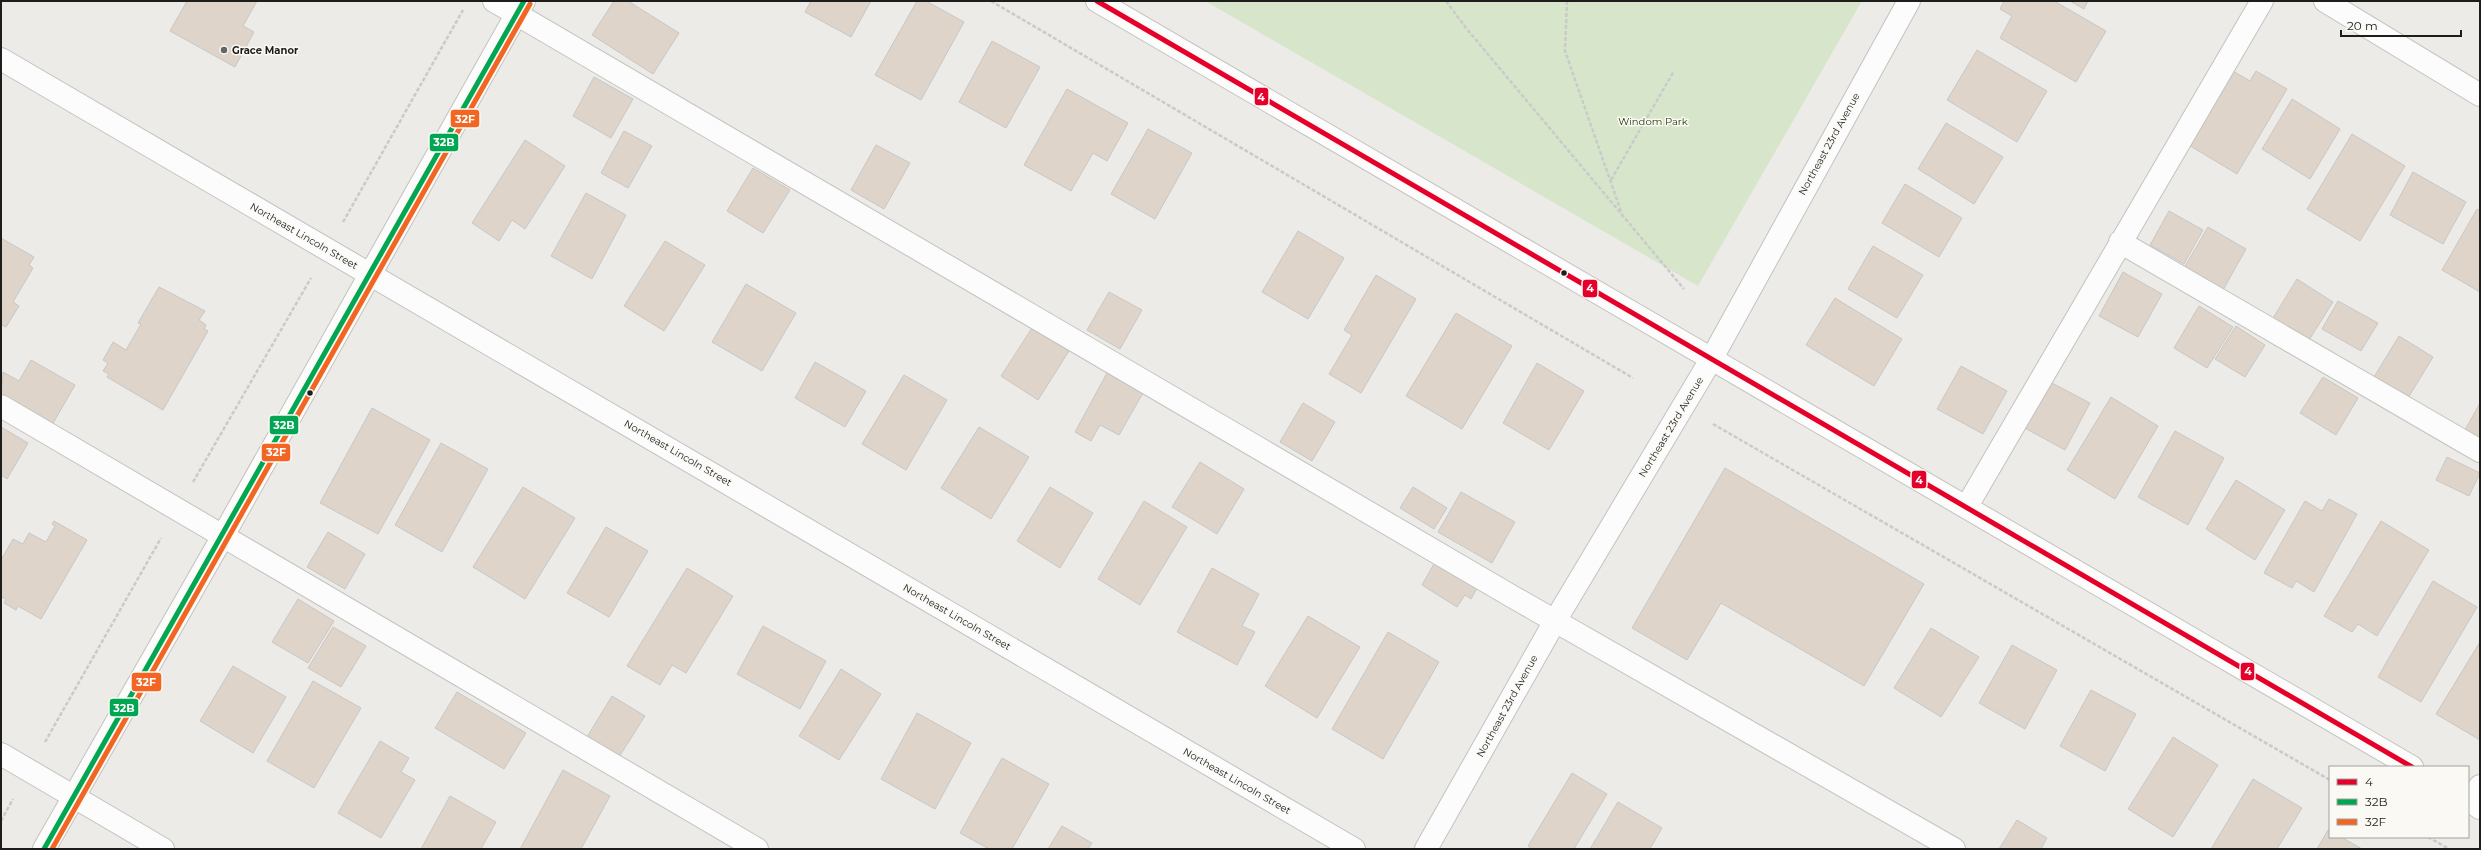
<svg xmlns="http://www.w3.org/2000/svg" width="2481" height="850" font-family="Montserrat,sans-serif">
	<rect width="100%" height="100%" fill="#ecebe8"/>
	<path fill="#d7e6cb" d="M 1205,1 L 1862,1 L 1698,286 Z"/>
	<path fill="#ded4ca" stroke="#c8c7c5" d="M 187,1 L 257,1 L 243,26 L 254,32 L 235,67 L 170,31 Z
		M 614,1 L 628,1 L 679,33 L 653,74 L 592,35 Z
		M 811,1 L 871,1 L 851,37 L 805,12 Z
		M 917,1 L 926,1 L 964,22 L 921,100 L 875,75 Z
		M 2004,1 L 2054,1 L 2106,31 L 2076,82 L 2000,38 L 2012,16 L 2000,9 Z
		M 2070,1 L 2088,1 L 2084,9 Z
		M 992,41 L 1040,67 L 1006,128 L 959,102 Z
		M 1977,50 L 2047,91 L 2017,142 L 1947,100 Z
		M 2231,70 L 2250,81 L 2256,71 L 2287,89 L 2237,174 L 2187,144 Z
		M 594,77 L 633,99 L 611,138 L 573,116 Z
		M 1067,89 L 1128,123 L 1107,161 L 1093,153 L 1071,191 L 1024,165 Z
		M 2292,99 L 2340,129 L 2310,179 L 2262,149 Z
		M 1946,123 L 2003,157 L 1974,204 L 1918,169 Z
		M 1148,129 L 1192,153 L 1155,219 L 1111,194 Z
		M 624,131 L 652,146 L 628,188 L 601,173 Z
		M 2352,134 L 2405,166 L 2360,241 L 2307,209 Z
		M 525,140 L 565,166 L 525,229 L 512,220 L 499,241 L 472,223 Z
		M 876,145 L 910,163 L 884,209 L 851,190 Z
		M 753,168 L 790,190 L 763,233 L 727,211 Z
		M 2413,172 L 2466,202 L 2443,244 L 2390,215 Z
		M 1905,184 L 1962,218 L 1939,257 L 1882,223 Z
		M 586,193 L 626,215 L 592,279 L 551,256 Z
		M 2477,209 L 2480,211 L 2480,292 L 2442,270 Z
		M 2169,211 L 2203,230 L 2184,264 L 2150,245 Z
		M 2208,227 L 2246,249 L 2223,290 L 2184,268 Z
		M 1298,231 L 1344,258 L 1308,319 L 1262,292 Z
		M 1,238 L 34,257 L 29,265 L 33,268 L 13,302 L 19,306 L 6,327 L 2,325 L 1,327 Z
		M 665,241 L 705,265 L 664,331 L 624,306 Z
		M 1873,246 L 1923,275 L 1897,318 L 1848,289 Z
		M 2123,272 L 2162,294 L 2138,337 L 2099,316 Z
		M 1376,275 L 1416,299 L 1361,393 L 1329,374 L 1352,335 L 1344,330 Z
		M 2297,279 L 2333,302 L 2309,340 L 2273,318 Z
		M 746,284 L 796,313 L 762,371 L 712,342 Z
		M 159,287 L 205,311 L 199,320 L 206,325 L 204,329 L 208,331 L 163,410 L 107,377 L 109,374 L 103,371 L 108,363 L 103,360 L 113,342 L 126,350 L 141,324 L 138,323 Z
		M 1109,292 L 1142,310 L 1120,349 L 1087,330 Z
		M 1835,298 L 1902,339 L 1874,386 L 1806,345 Z
		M 2338,301 L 2378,323 L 2361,351 L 2322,329 Z
		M 2199,306 L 2233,327 L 2207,368 L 2174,348 Z
		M 1456,313 L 1512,346 L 1462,429 L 1406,396 Z
		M 2236,326 L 2265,345 L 2245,377 L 2215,359 Z
		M 1032,328 L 1069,351 L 1038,400 L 1001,376 Z
		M 2399,336 L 2433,357 L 2408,398 L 2374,377 Z
		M 31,360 L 75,385 L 52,425 L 1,396 L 3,372 L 19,381 Z
		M 815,362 L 866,391 L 845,427 L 795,398 Z
		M 1537,363 L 1584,391 L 1549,450 L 1503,423 Z
		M 1961,366 L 2007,391 L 1983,434 L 1937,409 Z
		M 1107,373 L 1143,393 L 1119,435 L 1100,425 L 1091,441 L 1075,432 Z
		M 904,375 L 947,400 L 906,470 L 862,444 Z
		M 2323,377 L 2358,398 L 2336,435 L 2300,413 Z
		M 2048,381 L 2090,403 L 2065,450 L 2023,427 Z
		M 2111,397 L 2158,426 L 2115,499 L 2067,470 Z
		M 1303,403 L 1335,422 L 1312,461 L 1280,442 Z
		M 2480,403 L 2480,438 L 2465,430 Z
		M 372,408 L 430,440 L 378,534 L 320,503 Z
		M 1,427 L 28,443 L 7,479 L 1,475 Z
		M 979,427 L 1029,457 L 991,519 L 941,488 Z
		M 2175,431 L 2224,458 L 2188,525 L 2138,497 Z
		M 441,443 L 488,469 L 442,552 L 395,525 Z
		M 2447,457 L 2480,473 L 2469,496 L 2436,480 Z
		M 1200,462 L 1244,489 L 1217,534 L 1172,507 Z
		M 1725,468 L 1924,584 L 1864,686 L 1721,603 L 1687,660 L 1632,628 Z
		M 2236,480 L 2285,510 L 2255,560 L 2206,529 Z
		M 523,487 L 575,518 L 525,599 L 473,567 Z
		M 1050,487 L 1093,513 L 1060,568 L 1017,541 Z
		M 1413,487 L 1447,508 L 1434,529 L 1400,508 Z
		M 1461,492 L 1515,522 L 1492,563 L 1438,532 Z
		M 2329,499 L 2357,514 L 2314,592 L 2296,581 L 2292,588 L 2264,573 L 2305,501 L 2322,511 Z
		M 1144,501 L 1187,527 L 1140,605 L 1098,579 Z
		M 54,521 L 87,540 L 41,619 L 18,606 L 16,610 L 4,603 L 6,599 L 1,597 L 1,560 L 13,539 L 23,544 L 29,533 L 46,542 L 55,526 L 52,524 Z
		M 2381,521 L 2429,550 L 2377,636 L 2358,624 L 2352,632 L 2324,616 Z
		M 606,527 L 648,551 L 609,617 L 567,593 Z
		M 328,532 L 365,554 L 345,589 L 307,567 Z
		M 1435,562 L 1477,588 L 1471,599 L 1465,595 L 1457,607 L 1422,585 Z
		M 687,568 L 733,596 L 686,673 L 672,665 L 660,685 L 627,666 Z
		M 1212,568 L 1259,594 L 1242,626 L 1255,632 L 1237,665 L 1177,632 Z
		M 2433,581 L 2477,607 L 2421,702 L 2378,677 Z
		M 298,599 L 334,621 L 308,663 L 272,642 Z
		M 1308,616 L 1360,647 L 1317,718 L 1265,686 Z
		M 763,626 L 826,661 L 800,709 L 737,674 Z
		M 333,627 L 366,646 L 341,687 L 308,668 Z
		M 1931,628 L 1979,657 L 1941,717 L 1894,688 Z
		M 1388,632 L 1439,662 L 1383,759 L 1332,729 Z
		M 2480,642 L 2480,740 L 2436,714 Z
		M 2012,645 L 2057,670 L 2025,729 L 1979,703 Z
		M 233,666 L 286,697 L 253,753 L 200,721 Z
		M 841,669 L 881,694 L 839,760 L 799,736 Z
		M 313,681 L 361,708 L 314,788 L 267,761 Z
		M 2091,690 L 2136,714 L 2105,771 L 2060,746 Z
		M 457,692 L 526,733 L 504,769 L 435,728 Z
		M 612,696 L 645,716 L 619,757 L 587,737 Z
		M 917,713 L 971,743 L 935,809 L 881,779 Z
		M 2173,737 L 2218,765 L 2173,837 L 2128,809 Z
		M 380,741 L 409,758 L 401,772 L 415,780 L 381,838 L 338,813 Z
		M 1002,758 L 1049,784 L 1012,849 L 989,849 L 960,833 Z
		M 563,770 L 610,796 L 581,849 L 520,849 Z
		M 1572,773 L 1607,794 L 1574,849 L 1533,849 L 1528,846 Z
		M 2253,779 L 2302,808 L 2277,849 L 2211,849 Z
		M 450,796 L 496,822 L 481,849 L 421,849 Z
		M 1618,802 L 1662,828 L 1650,849 L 1590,849 Z
		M 2017,820 L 2047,838 L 2041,849 L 1999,849 Z
		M 1062,826 L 1092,843 L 1088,849 L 1048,849 Z
		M 2328,830 L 2330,831 L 2330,837 L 2341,837 L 2362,849 L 2317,849 Z"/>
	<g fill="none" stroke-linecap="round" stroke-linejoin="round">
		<g stroke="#c2c2bf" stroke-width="24">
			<path id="minor" d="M 494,1 L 1513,597 L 1954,849
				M 2325,1 L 2480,95
				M 1,59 L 1354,849
				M 2120,242 L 2480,451
				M 1,406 L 757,849
				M 1967,506 L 2262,1
				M 1,754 L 163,849
				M 2471,802 L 2480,786
				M 1426,849 L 1555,621 L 1712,358 L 1909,1"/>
		</g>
		<g stroke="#c2c2bf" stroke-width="24">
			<path id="major" d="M 1097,1 L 2412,767
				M 2468,800 L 2480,808
				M 44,849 L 223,536 L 524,1"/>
		</g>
		<path stroke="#cbcaca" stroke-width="2.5" stroke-dasharray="4 2" stroke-linecap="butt" d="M 991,1 L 1633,378
			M 1446,1 L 1466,28 L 1684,289
			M 1567,1 L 1565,51 L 1623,217
			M 1611,180 L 1674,71
			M 343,222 L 463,10
			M 1713,424 L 2330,780
			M 193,482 L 311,278
			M 45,742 L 161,538
			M 1,821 L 13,799
			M 2428,837 L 2449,849"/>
		<use href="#minor" stroke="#fcfcfc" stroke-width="22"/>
		<use href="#major" stroke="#fcfcfc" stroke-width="22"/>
		<g stroke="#faf9f4" stroke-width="8">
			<path id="bus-1" d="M 1097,1 L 2412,767"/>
		</g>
		<g stroke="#faf9f4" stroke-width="8">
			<path id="bus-2" d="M 44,849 L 524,1"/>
		</g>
		<g stroke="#faf9f4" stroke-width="8">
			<path id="bus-3" d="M 52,849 L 530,4"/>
		</g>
		<use href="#bus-1" stroke="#e4002b" stroke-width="5"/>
		<use href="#bus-2" stroke="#00a651" stroke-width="5"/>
		<use href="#bus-3" stroke="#f26522" stroke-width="5"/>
	</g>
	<circle fill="#656563" stroke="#faf9f4" stroke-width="1.5" cx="224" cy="50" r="4"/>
	<g fill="#1d1d1b" stroke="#faf9f4" stroke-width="1.5">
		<circle cx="1564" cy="273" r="3.5"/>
		<circle cx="310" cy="393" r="3.5"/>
	</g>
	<g text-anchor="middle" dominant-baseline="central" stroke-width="3" stroke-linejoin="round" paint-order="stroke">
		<g font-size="10" font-weight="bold" fill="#1d1d1b" stroke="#faf9f4" text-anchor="start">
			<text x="232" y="50">Grace Manor</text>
		</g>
		<g font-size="10" fill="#243d0b" stroke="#faf9f4">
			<text x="1653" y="121">Windom Park</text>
		</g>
		<g font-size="10" fill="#1d1d1b" stroke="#faf9f4">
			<text transform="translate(1829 144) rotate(-61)">Northeast 23rd Avenue</text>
			<text transform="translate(304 236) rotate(30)">Northeast Lincoln Street</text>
			<text transform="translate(1671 427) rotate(-59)">Northeast 23rd Avenue</text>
			<text transform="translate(678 453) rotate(30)">Northeast Lincoln Street</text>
			<text transform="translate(957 617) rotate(30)">Northeast Lincoln Street</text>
			<text transform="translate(1507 706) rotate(-61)">Northeast 23rd Avenue</text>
			<text transform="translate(1237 781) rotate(30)">Northeast Lincoln Street</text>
		</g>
	</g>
	<g stroke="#faf9f4" stroke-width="1.5">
		<rect x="1254" y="87" width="15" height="19" rx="4" fill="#e4002b"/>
		<rect x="450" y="109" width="30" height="19" rx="4" fill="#f26522"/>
		<rect x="429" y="133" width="30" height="19" rx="4" fill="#00a651"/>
		<rect x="1582" y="279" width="16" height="19" rx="4" fill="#e4002b"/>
		<rect x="269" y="415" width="30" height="20" rx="4" fill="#00a651"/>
		<rect x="261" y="443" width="30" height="19" rx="4" fill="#f26522"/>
		<rect x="1911" y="470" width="16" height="19" rx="4" fill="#e4002b"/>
		<rect x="2240" y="662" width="15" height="19" rx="4" fill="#e4002b"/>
		<rect x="131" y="672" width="31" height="20" rx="4" fill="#f26522"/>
		<rect x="109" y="698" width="30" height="19" rx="4" fill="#00a651"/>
	</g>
	<g font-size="11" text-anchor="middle" font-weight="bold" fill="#fff">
		<text x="1261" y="101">4</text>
		<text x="465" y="123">32F</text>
		<text x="444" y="146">32B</text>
		<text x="1590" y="292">4</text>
		<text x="284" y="429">32B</text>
		<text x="276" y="456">32F</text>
		<text x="1919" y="484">4</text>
		<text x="2248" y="675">4</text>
		<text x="146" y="686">32F</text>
		<text x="124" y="712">32B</text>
	</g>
	<rect width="2481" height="850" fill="none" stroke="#1d1d1b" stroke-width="4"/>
	<rect x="2329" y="766" width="140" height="72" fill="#faf9f4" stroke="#a2a19d"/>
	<rect x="2337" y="779" width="20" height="6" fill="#e4002b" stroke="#a2a19d"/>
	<text x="2365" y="786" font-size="12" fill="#1d1d1b">4</text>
	<rect x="2337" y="799" width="20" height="6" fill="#00a651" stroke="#a2a19d"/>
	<text x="2365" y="806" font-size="12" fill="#1d1d1b">32B</text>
	<rect x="2337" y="819" width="20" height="6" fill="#f26522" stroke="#a2a19d"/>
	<text x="2365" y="826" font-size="12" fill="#1d1d1b">32F</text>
	<path d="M2341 30v6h120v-6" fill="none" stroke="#1d1d1b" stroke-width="2"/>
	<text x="2347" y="30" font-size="12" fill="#1d1d1b" stroke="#faf9f4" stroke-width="3" paint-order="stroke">20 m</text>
</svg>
